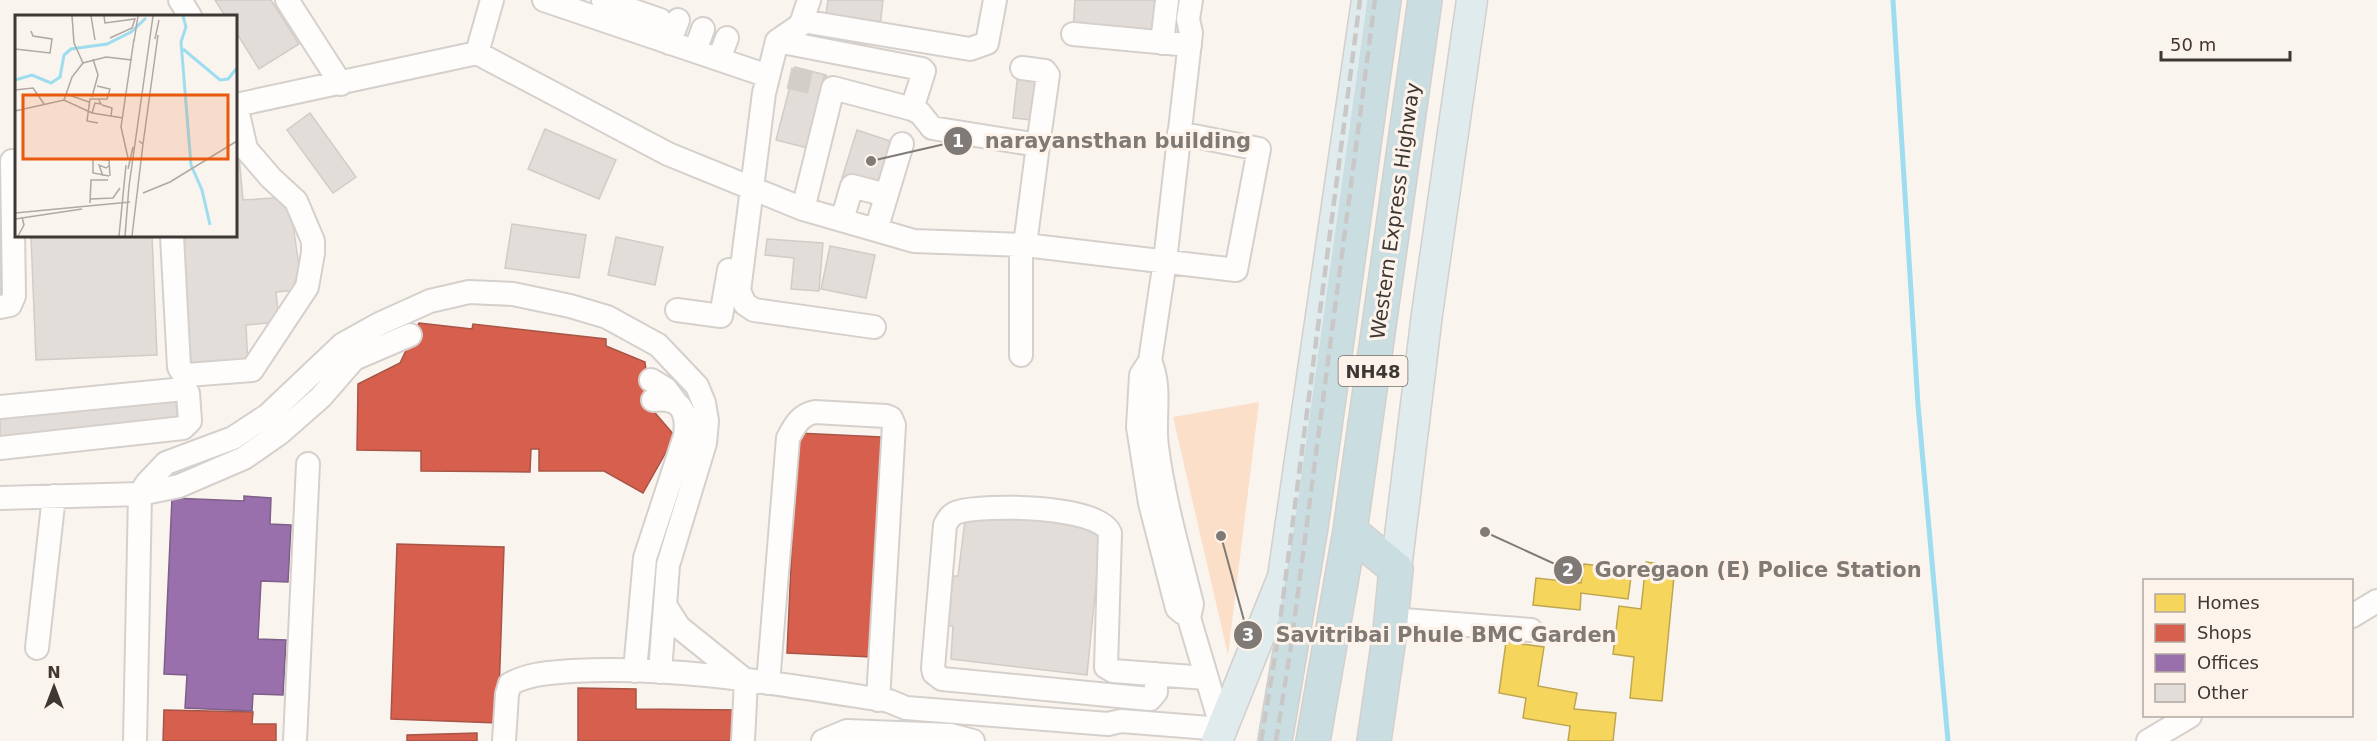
<svg xmlns="http://www.w3.org/2000/svg" width="2377" height="741" font-family="'DejaVu Sans',sans-serif">
	<rect width="100%" height="100%" fill="#faf4ee"/>
	<path fill="#fcdfc8" d="M 1259,402 L 1228,655 L 1173,417 Z"/>
	<path fill="#f6d55c" stroke="#bea650" stroke-width="1.5" d="M 1646,562 L 1675,566 L 1662,701 L 1630,698 L 1634,657 L 1613,654 L 1619,606 L 1641,609 Z
		M 1584,564 L 1632,570 L 1628,599 L 1581,593 L 1580,610 L 1533,605 L 1536,578 L 1581,583 Z
		M 1506,642 L 1544,647 L 1538,686 L 1577,693 L 1574,709 L 1616,713 L 1613,741 L 1568,741 L 1570,726 L 1523,718 L 1526,698 L 1499,693 Z"/>
	<path fill="#d6604d" stroke="#a85446" stroke-width="1.5" d="M 419,323 L 472,329 L 473,324 L 606,339 L 606,346 L 645,362 L 650,407 L 675,436 L 643,493 L 604,471 L 539,471 L 539,449 L 531,449 L 530,472 L 421,471 L 421,451 L 357,450 L 358,384 L 400,363 Z
		M 797,433 L 881,437 L 871,657 L 787,653 Z
		M 397,544 L 504,547 L 498,723 L 391,719 Z
		M 578,688 L 636,689 L 636,709 L 739,710 L 738,741 L 578,741 Z
		M 164,710 L 253,712 L 252,724 L 276,724 L 276,741 L 163,741 Z
		M 477,733 L 477,741 L 407,741 L 407,735 Z"/>
	<path fill="#9970ab" stroke="#7d5f87" stroke-width="1.5" d="M 244,496 L 271,498 L 270,524 L 291,525 L 288,582 L 261,581 L 258,639 L 286,640 L 283,695 L 253,694 L 252,711 L 185,708 L 187,675 L 164,674 L 172,498 L 244,501 Z"/>
	<g fill="none" stroke-linecap="round" stroke-linejoin="round">
		<path stroke="#9eddef" stroke-width="5" d="M 1893,0 L 1918,405 L 1948,741"/>
	</g>
	<path fill="#e2ddd8" stroke="#d1ccc7" stroke-width="1.5" d="M 215,0 L 271,0 L 299,44 L 259,69 L 236,32 L 236,16 L 225,16 Z
		M 828,0 L 883,0 L 880,27 L 825,21 Z
		M 1075,0 L 1159,0 L 1156,32 L 1073,31 Z
		M 795,67 L 826,75 L 808,148 L 776,140 Z
		M 1018,72 L 1044,75 L 1039,121 L 1013,118 Z
		M 310,113 L 356,177 L 333,193 L 287,130 Z
		M 545,129 L 616,160 L 599,199 L 528,169 Z
		M 857,130 L 899,144 L 884,191 L 842,178 Z
		M 857,130 L 899,144 L 884,191 L 842,178 Z
		M 236,156 L 239,156 L 243,200 L 289,197 L 301,280 L 295,281 L 296,290 L 276,292 L 279,322 L 246,325 L 248,367 L 187,370 L 178,236 L 236,236 Z
		M 0,205 L 7,205 L 9,300 L 0,301 Z
		M 512,224 L 586,235 L 579,278 L 505,268 Z
		M 31,236 L 152,236 L 157,355 L 36,360 Z
		M 616,237 L 663,247 L 655,285 L 608,275 Z
		M 767,239 L 823,243 L 819,291 L 791,289 L 794,258 L 765,255 Z
		M 830,246 L 875,255 L 866,298 L 821,289 Z
		M 175,393 L 178,423 L 0,443 L 0,411 Z
		M 1014,515 L 1057,519 L 1101,533 L 1087,675 L 951,659 L 953,626 L 948,626 L 953,576 L 958,576 L 965,521 Z"/>
	<g fill="none" stroke-linecap="round" stroke-linejoin="round">
		<path stroke="#d4cec9" stroke-width="22" stroke-dasharray="22 11" stroke-linecap="butt" d="M 789,78 L 825,86"/>
		<g stroke="#d6d0cc" stroke-width="26">
			<path id="minor" d="M 180,0 L 190,16
				M 287,0 L 341,84
				M 544,0 L 768,76
				M 603,0 L 660,20
				M 802,21 L 809,0
				M 1073,34 L 1190,45
				M 777,41 L 922,69 L 924,71 L 912,109 L 833,88 L 803,209
				M 669,43 L 678,20
				M 1162,43 L 1167,0
				M 695,51 L 703,29
				M 477,53 L 492,0
				M 719,59 L 727,38
				M 1022,68 L 1045,71 L 1048,75 L 1038,145
				M 912,109 L 920,113 L 932,128 L 1038,145 L 1025,245
				M 842,220 L 852,186 L 886,195
				M 876,230 L 902,144
				M 172,236 L 179,367 L 182,372 L 187,375 L 252,370 L 307,287 L 313,253 L 313,241 L 296,201 L 271,178 L 246,149 L 236,105 L 477,53 L 668,154 L 803,209 L 914,241 L 1025,245 L 1236,270 L 1259,149 L 1179,133
				M 1021,245 L 1021,355
				M 0,307 L 10,305 L 14,296 L 12,161
				M 677,310 L 721,316 L 729,270
				M 874,327 L 754,310 L 745,304 L 739,291 L 764,93 L 777,41 L 799,26 L 802,21 L 970,49 L 987,43 L 995,0
				M 651,380 L 666,389 L 675,401
				M 0,407 L 184,389 L 188,393 L 190,421 L 183,428 L 0,448
				M 0,498 L 140,494 L 179,486 L 244,458 L 280,433 L 321,397 L 354,359 L 410,335
				M 665,605 L 679,627 L 745,680
				M 1183,613 L 1177,608 L 1150,503 L 1138,427 L 1141,375 L 1150,361 L 1165,261 L 1191,33 L 1188,19 L 1191,0
				M 2352,616 L 2377,601
				M 1391,619 L 1531,630
				M 37,648 L 54,496
				M 635,671 L 645,558 L 685,436 C 688,411 681,397 653,400
				M 1156,674 L 1156,692 L 1150,699 L 942,679 L 934,673 L 933,668 L 945,525 C 948,519 951,514 958,512 C 984,504 1099,505 1110,533 L 1106,667 L 1113,671 L 1206,678
				M 768,683 L 788,438 C 795,425 800,415 815,412 L 886,416 L 891,418 L 894,425 L 878,700
				M 135,741 L 140,494 L 147,483 L 166,463 L 233,438 L 268,415 L 343,344 L 379,324 L 430,301 L 469,292 L 513,294 L 570,306 L 607,317 L 658,345 L 697,386 L 704,403 L 707,421 L 705,443 L 668,565 L 660,672
				M 295,741 L 308,464
				M 504,741 L 507,694 L 510,684 C 530,673 550,673 572,671 C 677,665 786,685 889,701 L 906,708 L 1108,724 L 1121,721 L 1222,729 L 1189,618 L 1192,604 C 1179,552 1164,501 1157,447 C 1153,418 1162,388 1150,361
				M 743,741 L 746,680
				M 823,741 L 847,731 L 950,735 L 973,741
				M 2148,741 L 2190,716"/>
		</g>
		<g stroke="#d3cfcc" stroke-width="33">
			<path id="major" d="M 1396,569 L 1427,314 L 1472,0
				M 1217,741 L 1283,577 L 1367,0"/>
		</g>
		<g stroke="#d3cfcc" stroke-width="36">
			<path id="highway" d="M 1350,531 L 1396,569 L 1390,631 L 1374,741
				M 1275,741 L 1311,527 L 1384,0
				M 1313,741 L 1350,531 L 1425,0"/>
		</g>
		<use href="#minor" stroke="#fefdfc" stroke-width="22"/>
		<use href="#major" stroke="#dfebec" stroke-width="30"/>
		<use href="#highway" stroke="#cadee2" stroke-width="33"/>
		<path stroke="#cac8c7" stroke-width="4.5" stroke-dasharray="12 6" stroke-linecap="butt" d="M 1261,741 L 1277,645 L 1360,0
			M 1276,741 L 1291,646 L 1375,0"/>
	</g>
	<g text-anchor="middle" dominant-baseline="central" stroke-width="6" stroke-linejoin="round" paint-order="stroke">
		<rect fill="#fef3ea" stroke="#77706b" stroke-width="1.5" x="1338.5" y="356" width="69" height="30" rx="4.5"/>
		<g font-size="18" font-weight="bold" fill="#3d3834">
			<text x="1373" y="371">NH48</text>
		</g>
		<g font-size="20" fill="#3d3834" stroke="#fef3ea">
			<text transform="translate(1395 211) rotate(-82)">Western Express Highway</text>
		</g>
	</g>
	<g transform="translate(15 15)">
		<rect width="222" height="222" fill="#faf4ee"/>
		<path fill="none" stroke="#9eddef" stroke-width="3" d="M 168,1 L 171,12 L 166,27 L 176,150 L 187,175 L 195,210M 168,34 L 205,65 L 213,64 L 222,53M 0,65 L 17,60 L 36,68 L 45,62 L 49,40 L 56,34 L 92,29 L 116,17 L 131,3"/>
		<path fill="none" stroke="#aea9a4" stroke-width="1.5" d="M 57,1 L 59,28 L 68,48M 76,1 L 80,25M 89,1 L 90,8 L 120,4 L 117,13 L 95,23M 140,24 L 144,5M 119,26 L 123,1M 0,34 L 35,38 L 37,24 L 18,21 L 16,16M 82,71 L 95,74 L 92,84 L 75,84 L 72,106 L 83,108M 0,75 L 18,73 L 29,89M 51,79 L 74,87M 77,82 L 83,60 L 78,44M 49,85 L 57,62 L 68,48 L 91,42 L 117,45M 87,90 L 97,93 L 96,101M 0,96 L 49,85 L 77,98 L 108,103M 77,98 L 80,88 L 86,89 L 84,85M 128,129 L 143,20M 113,143 L 106,112 L 119,24M 113,154 L 118,132M 88,161 L 84,150 L 91,153 L 95,150M 94,161 L 78,158 L 78,144 L 94,145 L 95,161M 128,178 L 155,167 L 222,126M 75,184 L 98,183 L 105,173M 75,188 L 76,165 L 93,165M 0,198 L 115,187M 0,204 L 67,194M 3,221 L 9,210 L 7,202M 104,221 L 111,150M 110,221 L 114,171 L 138,1M 117,221 L 128,129 L 124,126"/>
		<path fill="#e8590c" fill-opacity="0.15" stroke="#e8590c" stroke-width="3" d="M 8,80 L 213,80 L 213,144 L 8,144 Z"/>
		<rect width="222" height="222" fill="none" stroke="#3d3834" stroke-width="3"/>
	</g>
	<path fill="none" stroke="#7f7a75" stroke-width="2" d="M871 161L958 141M1485 532L1568 570M1221 536L1248 635"/>
	<g fill="#7f7a75" stroke="#fef3ea" stroke-width="2">
		<circle cx="871" cy="161" r="6"/>
		<circle cx="1485" cy="532" r="6"/>
		<circle cx="1221" cy="536" r="6"/>
		<circle cx="958" cy="141" r="15"/>
		<circle cx="1568" cy="570" r="15"/>
		<circle cx="1248" cy="635" r="15"/>
	</g>
	<g font-size="18" text-anchor="middle" font-weight="bold" fill="#fff">
		<text x="958" y="147">1</text>
		<text x="1568" y="576">2</text>
		<text x="1248" y="641">3</text>
	</g>
	<g font-size="21" text-anchor="middle" font-weight="bold" fill="#7f7a75" stroke="#fef3ea" stroke-width="6" stroke-linejoin="round" paint-order="stroke">
		<text x="1118" y="148">narayansthan building</text>
		<text x="1758" y="577">Goregaon (E) Police Station</text>
		<text x="1446" y="642">Savitribai Phule BMC Garden</text>
	</g>
	<rect x="2143" y="579" width="210" height="138" fill="#fef3ea" stroke="#b1a8a1" stroke-width="1.5"/>
	<rect x="2155" y="594" width="30" height="18" fill="#f6d55c" stroke="#b1a8a1" stroke-width="1.5"/>
	<text x="2197" y="609" font-size="18" fill="#3d3834">Homes</text>
	<rect x="2155" y="624" width="30" height="18" fill="#d6604d" stroke="#b1a8a1" stroke-width="1.5"/>
	<text x="2197" y="639" font-size="18" fill="#3d3834">Shops</text>
	<rect x="2155" y="654" width="30" height="18" fill="#9970ab" stroke="#b1a8a1" stroke-width="1.5"/>
	<text x="2197" y="669" font-size="18" fill="#3d3834">Offices</text>
	<rect x="2155" y="684" width="30" height="18" fill="#e2ddd8" stroke="#b1a8a1" stroke-width="1.5"/>
	<text x="2197" y="699" font-size="18" fill="#3d3834">Other</text>
	<g transform="translate(54 687)" stroke="#fef3ea" stroke-width="4.5" paint-order="stroke">
	<path d="M0-4.5L10 22L0 15L-10 22Z" fill="#3d3834"/>
	<text y="-9" font-size="16" font-weight="bold" text-anchor="middle" fill="#3d3834">N</text>
	</g>
	<path d="M2161 51v9h129v-9" fill="none" stroke="#3d3834" stroke-width="3"/>
	<text x="2170" y="51" font-size="18" fill="#3d3834" stroke="#fef3ea" stroke-width="4.5" paint-order="stroke">50 m</text>
</svg>
